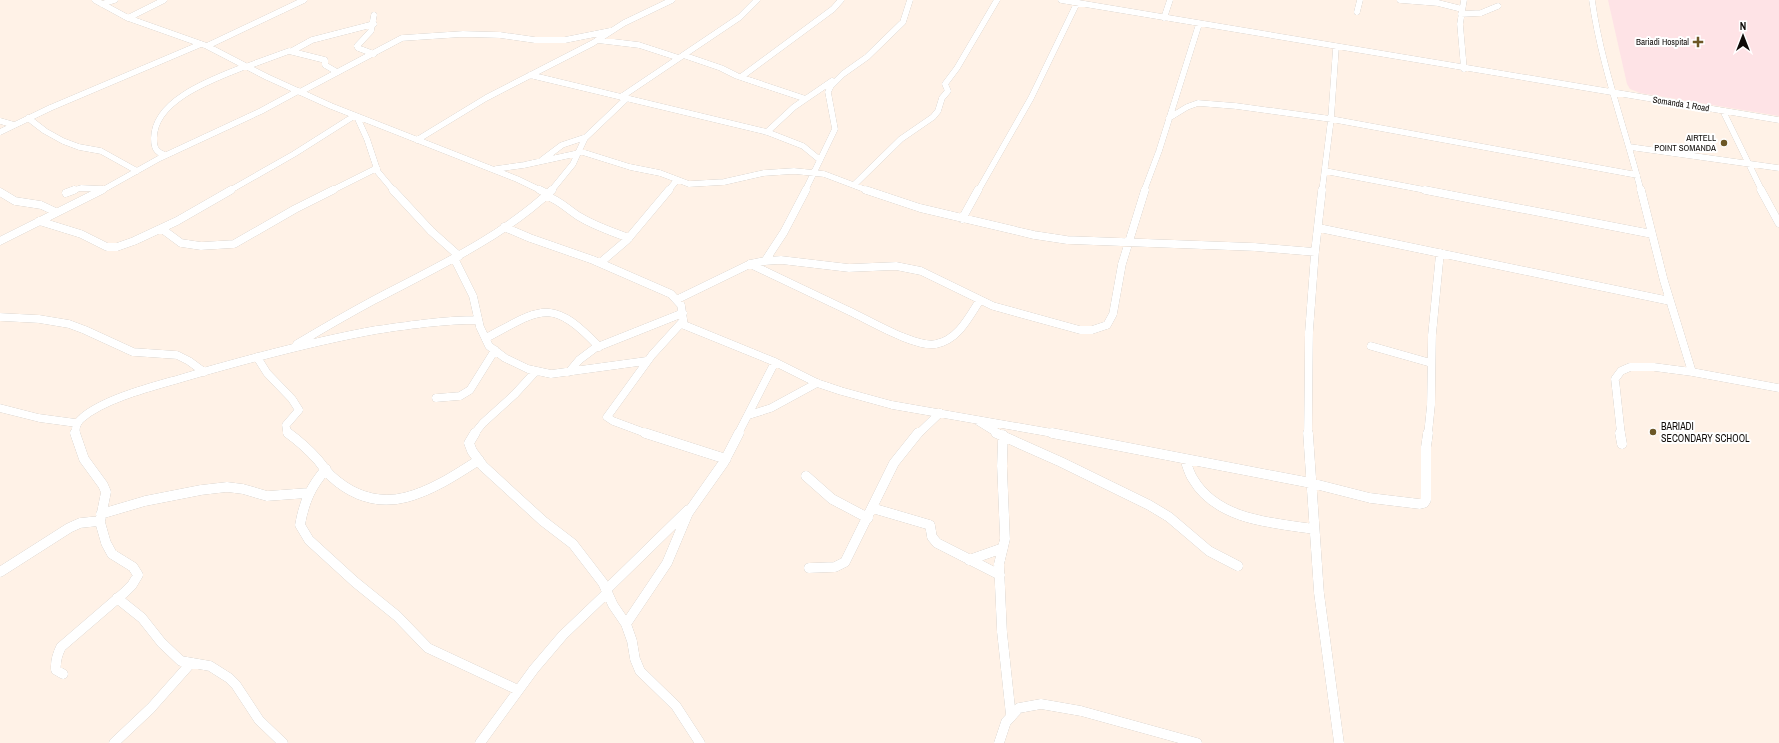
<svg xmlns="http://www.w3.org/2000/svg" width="1779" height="743" font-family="'Archivo Narrow',sans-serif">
	<rect width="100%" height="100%" fill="#fff2e7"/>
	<path fill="#fee3e6" d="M 1608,0 L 1779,0 L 1779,116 L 1640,93 L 1630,89 L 1627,84 Z"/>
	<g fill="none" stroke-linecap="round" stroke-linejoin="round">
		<g stroke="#afa498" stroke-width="6">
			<path id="minor-far2" d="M 95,0 L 128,18 L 207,46 L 267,77 L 331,106 L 517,179 L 542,191
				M 1061,0 L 1779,120
				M 1400,0 L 1438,3 L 1462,9
				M 1464,0 L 1460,24 L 1464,69
				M 1592,0 C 1601,65 1625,128 1641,191
				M 102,4 L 115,0
				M 1357,12 L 1360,0
				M 1461,14 L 1481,13 L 1498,6
				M 374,15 L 371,31 L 357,46 L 358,48 L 374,54
				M 128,18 L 164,0
				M 1164,18 L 1170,0
				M 597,40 L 639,45 L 679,58
				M 207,46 L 304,0
				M 292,51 L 312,40 L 374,24
				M 683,55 L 721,68 L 737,76 L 806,99
				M 248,66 L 289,51 L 325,60 L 325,65 L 337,72
				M 530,75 L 767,132 L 803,146 L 820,160
				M 741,77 L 833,9 L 841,0
				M 300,92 L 402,38 L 463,34 L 500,35 L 535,40 L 565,40 L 610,31
				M 621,97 L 740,17 L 757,0
				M 1723,111 L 1762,191
				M 357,117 L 367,139 L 378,172 L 394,191
				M 28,118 L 45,131 L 63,141 L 79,147 L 101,151 L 137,171
				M 1169,118 L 1187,107 L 1198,103 L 1236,106 L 1331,119 L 1637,175
				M 0,121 L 14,125
				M 0,132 L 50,108 L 201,44
				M 767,132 L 794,107 L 832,81
				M 417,140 L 486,98 L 593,43 L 624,23 L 672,0
				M 1630,147 L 1779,168
				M 579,151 L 630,167 L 660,173 L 689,184 L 724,182 L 764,173 L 794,171 L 824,174 L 869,191
				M 165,155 C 156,152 154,148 154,139 C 153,99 216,78 246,66
				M 542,160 L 562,145 L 586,137
				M 496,169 L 524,165 L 579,153
				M 1325,171 L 1430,191
				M 854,185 L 901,139 L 933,117 L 938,111 L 942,98 L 948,91 L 945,84 L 957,68 L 997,0
				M 71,191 L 81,188 L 104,189
				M 101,191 L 160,158 L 261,111 L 298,91
				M 229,191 L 294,154 L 354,116
				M 331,191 L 377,168
				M 551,191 L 573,164 L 585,138 L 627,98
				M 668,191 L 677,180
				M 805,191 L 835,129 L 828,92 L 831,86 L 843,74 L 867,57 L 903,22 L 910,0
				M 978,191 L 1031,98 L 1077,3
				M 1144,191 L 1159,151 L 1199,24
				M 1322,191 L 1331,119 L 1336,47"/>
		</g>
		<g stroke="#afa498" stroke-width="8">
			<path id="minor-far1" d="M 393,190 L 431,231 L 459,256
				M 540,190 L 548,194
				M 866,190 L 920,208 L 1034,235 L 1067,240 L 1255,247 L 1315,252
				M 1425,190 L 1652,234
				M 1641,190 L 1664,281 L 1692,372
				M 1761,190 L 1779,223
				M 0,192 L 15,201 L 41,205 L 56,212
				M 66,193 L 74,190
				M 546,196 C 560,200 568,210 580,217 C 595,226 612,232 629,238
				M 962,219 L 978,190
				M 39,221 L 81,234 L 107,247 L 117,247 L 134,241 L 177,221 L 231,190
				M 504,227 L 530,238 L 593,260 L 671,294 L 681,305 L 684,325 L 775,362 L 817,383 L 841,391 L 892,405 L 1058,434
				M 1319,228 L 1670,301
				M 162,229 L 181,243 L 201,246 L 234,244 L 295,209 L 333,190
				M 0,241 L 102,190
				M 454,258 L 473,296 L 480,327 L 489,346 L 505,358 L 528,369 L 551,374 L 646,361
				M 765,261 L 784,232 L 806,190
				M 600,263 L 627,240 L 669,190
				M 750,264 C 783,280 816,295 849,311 C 869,320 915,348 936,344 C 958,340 969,317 980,300
				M 678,299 L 750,264 L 765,261 L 781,260 L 849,268 L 896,266 L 921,271 L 993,306 L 1080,330 L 1092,330 L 1107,325 L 1113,314 L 1122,264 L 1145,190
				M 0,317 L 39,319 L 69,324 L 85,330 L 133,352 L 177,355 L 189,361 L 204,372
				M 486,338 C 541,309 551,296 599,347
				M 297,344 C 322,329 348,314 374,300 C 435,268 501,238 552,190
				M 1371,346 L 1431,363
				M 257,357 L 267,373 L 292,399 L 299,410 L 286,425 L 287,432 L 290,434
				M 569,372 L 579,360 L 595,348 L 683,313
				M 436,398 L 460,396 L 470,390 L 495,350
				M 0,408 L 39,418 L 76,423
				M 749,415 L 771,408 L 817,383
				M 978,421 L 999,434
				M 76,434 C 75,428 77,422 82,418 C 104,399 151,387 179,379 C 244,360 309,342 376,330 C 410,325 444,320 478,320
				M 474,434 L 483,423 L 515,394 L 536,371
				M 648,434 L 613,421 L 607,417 L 652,355 L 683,321
				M 738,434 L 775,362
				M 918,434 L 940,413
				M 1308,434 L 1309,332 L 1315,252 L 1322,190
				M 1428,434 L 1431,405 L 1432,335 L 1440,253
				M 1621,434 L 1615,379 L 1621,371 L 1630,367 L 1654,367 L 1692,372 L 1779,388"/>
		</g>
		<g stroke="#afa498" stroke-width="10">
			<path id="minor" d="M 288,433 C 299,441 309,450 318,460 C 322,465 326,471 331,476 C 382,523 431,491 479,460
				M 475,433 L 469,443 L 472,451 L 483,466 L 543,521 L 573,544 L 603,583 L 613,605 L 626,624 L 632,641 L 635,659 L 640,671 L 676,706 L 700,743
				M 645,433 L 726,459
				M 996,433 L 1061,462 L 1149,505 L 1169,517 L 1209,551 L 1238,566
				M 1052,433 L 1311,483 L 1370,498 L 1420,504 L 1424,503 L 1426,500 L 1426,447 L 1428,433
				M 1308,433 L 1319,593 L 1339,743
				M 1620,433 L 1622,444
				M 1003,435 L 1002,466 L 1005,539 L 999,564 L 1002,632 L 1011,716
				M 1185,459 C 1187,465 1189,473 1193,479 C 1217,520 1272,523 1314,529
				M 326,469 C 311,486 304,502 300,525 L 309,540 L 355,582 L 397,616 L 428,648 L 518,690
				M 806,476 L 832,499 L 868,518
				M 872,508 L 930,525 L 932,537 L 937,543 L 1000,575
				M 101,514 L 145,501 L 201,490 L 227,487 L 243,489 L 267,496 L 308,493
				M 969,560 L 1003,548
				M 809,568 L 835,567 L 845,562 L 894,463 L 918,433
				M 0,572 L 69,528 L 80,523 L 99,521
				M 606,590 L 688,510
				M 117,598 L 142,618 L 161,642 L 181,661 L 210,666 L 229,678 L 236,685 L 259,720 L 283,743
				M 626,624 L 667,563 L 688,513 L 724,462 L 739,433
				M 63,674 L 56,670 C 55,661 57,655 61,647 L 125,592 L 132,585 L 138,575 L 133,567 L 112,554 L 106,543 L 100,522 L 106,492 L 103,485 L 84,459 L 75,433
				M 114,743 L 151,708 L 191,663
				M 480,743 L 534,669 L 563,635 L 607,593
				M 999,743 L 1006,722 L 1019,708 L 1041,704 L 1081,711 L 1197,743"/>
		</g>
		<use href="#minor-far2" stroke="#fff" stroke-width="6"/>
		<use href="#minor-far1" stroke="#fff" stroke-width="8"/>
		<use href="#minor" stroke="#fff" stroke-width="10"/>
	</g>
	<g fill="#6c5726" stroke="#fff" stroke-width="1.5">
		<path d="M1696 36h4v4h4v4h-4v4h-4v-4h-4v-4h4z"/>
		<circle cx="1724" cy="143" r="4"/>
		<circle cx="1653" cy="432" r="4"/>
	</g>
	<g text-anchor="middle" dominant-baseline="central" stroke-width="4" stroke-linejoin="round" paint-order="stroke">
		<g font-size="9" fill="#0f0b08" stroke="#fff" text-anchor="end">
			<text x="1689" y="42">Bariadi Hospital</text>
			<text x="1716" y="138">AIRTELL<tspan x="1716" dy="10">POINT SOMANDA</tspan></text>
		</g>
		<g font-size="9" fill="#0f0b08" stroke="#fff">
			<text transform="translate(1681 104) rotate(9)">Somanda 1 Road</text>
		</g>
		<g font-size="10" fill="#0f0b08" stroke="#fff" text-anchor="start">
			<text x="1661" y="426">BARIADI<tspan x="1661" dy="12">SECONDARY SCHOOL</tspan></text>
		</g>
	</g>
	<g transform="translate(1743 36)" stroke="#ffffff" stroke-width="3" paint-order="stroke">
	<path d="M0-3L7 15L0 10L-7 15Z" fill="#0f0b08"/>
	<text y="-6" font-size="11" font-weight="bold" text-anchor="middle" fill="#0f0b08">N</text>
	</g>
</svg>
